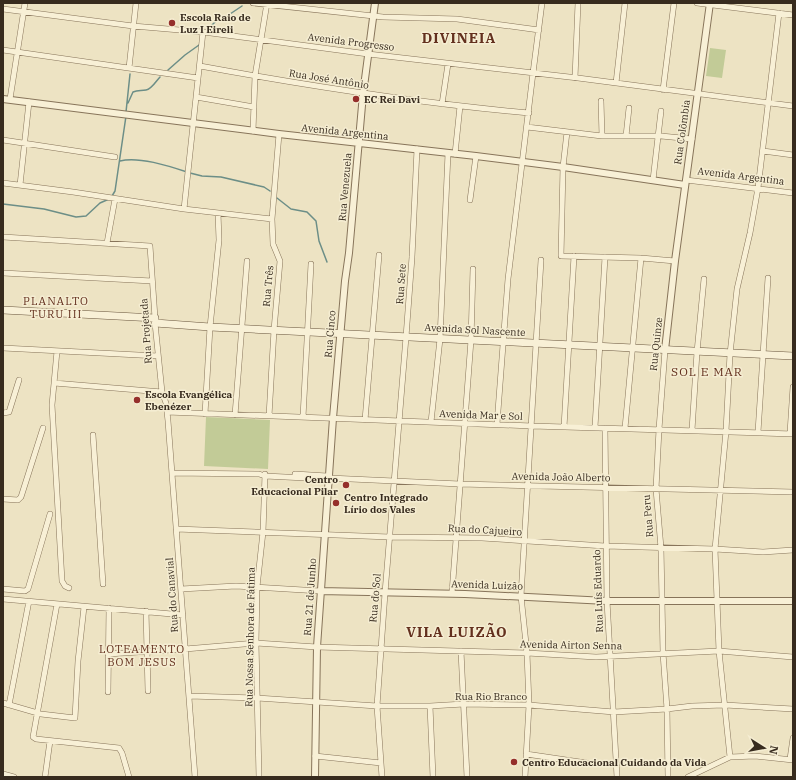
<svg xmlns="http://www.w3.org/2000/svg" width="796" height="780" font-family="'IBM Plex Serif',serif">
	<rect width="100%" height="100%" fill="#ede3c3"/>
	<path fill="#c2cb97" d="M 710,48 L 726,50 L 722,78 L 706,76 Z
		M 206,417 L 270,420 L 268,469 L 204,466 Z"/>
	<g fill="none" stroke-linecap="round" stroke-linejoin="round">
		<path stroke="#6c8e87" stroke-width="1.5" d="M 212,25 L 219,18 L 227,16 L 242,6
			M 168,70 L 185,55 L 199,45
			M 128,103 L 133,92 C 138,90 141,91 146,90 C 152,89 156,81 160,77
			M 126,112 L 130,74
			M 120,161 C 138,156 169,166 187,172
			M 190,173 L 202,176 L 221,177 L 264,187 L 270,191
			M 112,196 L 115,191 L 126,116
			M 277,198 L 291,209 L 307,212 L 316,221 L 319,241 L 327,262
			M 3,204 L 44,209 L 76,217 L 86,216 L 100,203 L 109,199"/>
		<g stroke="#87745a" stroke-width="6">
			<path id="minor" d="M 253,3 L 383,17 L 457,19 L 539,30
				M 697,3 L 793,15
				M 3,9 L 133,26 L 203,32 L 368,54 L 578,78 L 793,106
				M 3,50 L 198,78
				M 200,66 C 309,86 418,103 529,113
				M 129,68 L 136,3
				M 575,78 L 578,3
				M 616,83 L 625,3
				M 663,90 L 674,3
				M 196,97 L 254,107
				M 10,99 L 25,3
				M 601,101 L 602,136
				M 442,104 L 448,64
				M 527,127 L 602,136 L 661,136 L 692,139
				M 253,131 L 255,76 L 267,3
				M 567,132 L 563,167 L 561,256 L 641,258 L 675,261
				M 626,136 L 629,108
				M 3,140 L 115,157
				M 763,151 L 793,155
				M 455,154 L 460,106
				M 653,180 L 661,111
				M 686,180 L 793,193
				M 3,183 L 73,192 L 184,209 L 272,219
				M 20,185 L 29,102
				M 470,200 L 476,156
				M 184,209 L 203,32
				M 3,237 L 150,246 L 155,318
				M 107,243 L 115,199
				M 3,273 L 152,281
				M 155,323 L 162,392 L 166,403 L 168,421 L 195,777
				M 3,348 L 158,356
				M 665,350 L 659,429 L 656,489 L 661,548 L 663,653 L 667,709 L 668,777
				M 57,351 L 52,405 L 62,581 L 65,586 L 69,588
				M 54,383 L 162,392
				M 167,412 L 532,426 L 793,434
				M 3,413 L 9,412 L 19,380
				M 205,414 L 210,327 L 219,240 L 218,213
				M 235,415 L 247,261
				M 269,416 L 274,330 L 280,261 L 273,244 L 272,219 L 279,134
				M 303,417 L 311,264
				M 365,420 L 379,255
				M 431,422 L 440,339 L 448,153
				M 497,424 L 508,279 L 533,73 L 542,3
				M 564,427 L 574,256
				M 595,427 L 605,257
				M 605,428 L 607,601 L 617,777
				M 625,428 L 641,258
				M 692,430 L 697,352 L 704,279
				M 758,432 L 768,278
				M 790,433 L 793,387
				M 93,435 L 103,584
				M 172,473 L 259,474 L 265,476 L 326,479 L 329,478 L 460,484 L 793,492
				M 295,474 L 327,476 L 329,478
				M 3,499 L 18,500 L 21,497 L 43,428
				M 176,529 L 390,537 L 482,538 L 605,546 L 715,549 L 763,552 L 793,550
				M 3,589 L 25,591 L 28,589 L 50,514
				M 181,589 L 236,586 L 320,591
				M 452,593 L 471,340 L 473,269
				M 3,599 L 183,615
				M 57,604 L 33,737 L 36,739 L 119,748 L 122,753 L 129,777
				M 146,611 L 148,691
				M 461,651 L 467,777
				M 108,654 L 185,649 L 256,643 L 317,647 L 527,653 L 596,657 L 719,651 L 793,657
				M 108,692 L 109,608
				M 189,696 L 257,698 L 377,706 L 430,706 L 464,704 L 529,705 L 614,712 L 667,709 L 692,706 L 725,705 L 793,709
				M 3,703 L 41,714 L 75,718 L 78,661 L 84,607
				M 9,705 L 29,601
				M 430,706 L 433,777
				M 526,754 L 587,763 L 617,764
				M 315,756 L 381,763
				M 730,757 L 719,651 L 715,549 L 726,431 L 730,354 L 737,289 L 750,233 L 758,188 L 779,13
				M 790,759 L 793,738
				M 3,774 L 14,777
				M 45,777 L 50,741
				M 259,777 L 256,643 L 257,587 L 263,532 L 265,474
				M 382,777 L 377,706 L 385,593 L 406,337 L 412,257 L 417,149
				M 525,777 L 529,705 L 527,653 L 521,596 L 541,260
				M 688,777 L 730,757 L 755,756 L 793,760"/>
		</g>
		<g stroke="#87745a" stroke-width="8">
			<path id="tertiary" d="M 3,99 L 279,134 L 476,156 L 563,167 L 685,185
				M 665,350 L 675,261 L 710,3
				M 320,591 L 465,594 L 607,601 L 793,601
				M 315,777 L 317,647 L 333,418 L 345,281 L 349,253 L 363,94 L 375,3"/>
		</g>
		<g stroke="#69553d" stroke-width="8">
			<path id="secondary" d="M 3,310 L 155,318 L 155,323 L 210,327 L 793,356"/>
		</g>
		<use href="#minor" stroke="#f8f0d6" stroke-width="5"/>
		<use href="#tertiary" stroke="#f8f0d6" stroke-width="6"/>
		<use href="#secondary" stroke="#f8f0d6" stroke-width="7"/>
	</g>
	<g fill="#952f2b" stroke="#f5edd2" stroke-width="1.5">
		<circle cx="172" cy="23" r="4"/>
		<circle cx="356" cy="99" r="4"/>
		<circle cx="137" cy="400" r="4"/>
		<circle cx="346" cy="485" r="4"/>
		<circle cx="336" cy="503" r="4"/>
		<circle cx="514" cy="762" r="4"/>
	</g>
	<g text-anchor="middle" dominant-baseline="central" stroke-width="3" stroke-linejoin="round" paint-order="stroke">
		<g font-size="10" font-weight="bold" fill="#372b1e" stroke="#f5edd2" text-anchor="start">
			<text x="180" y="17">Escola Raio de<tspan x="180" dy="12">Luz I Eireli</tspan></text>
			<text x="364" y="99">EC Rei Davi</text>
			<text x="145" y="394">Escola Evangélica<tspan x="145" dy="12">Ebenézer</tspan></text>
			<text x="338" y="479" text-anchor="end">Centro<tspan x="338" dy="12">Educacional Pilar</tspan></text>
			<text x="344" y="497">Centro Integrado<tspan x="344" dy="12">Lírio dos Vales</tspan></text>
			<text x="522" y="762">Centro Educacional Cuidando da Vida</text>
		</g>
		<g font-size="10" fill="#372b1e" stroke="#f5edd2">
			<text transform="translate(351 42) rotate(7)">Avenida Progresso</text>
			<text transform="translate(329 79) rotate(9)">Rua José Antônio</text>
			<text transform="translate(345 132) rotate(6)">Avenida Argentina</text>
			<text transform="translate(682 132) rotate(-82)">Rua Colômbia</text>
			<text transform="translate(741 176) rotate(7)">Avenida Argentina</text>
			<text transform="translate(345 187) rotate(-85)">Rua Venezuela</text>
			<text transform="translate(401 284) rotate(-86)">Rua Sete</text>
			<text transform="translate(268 286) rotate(-85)">Rua Três</text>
			<text transform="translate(475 330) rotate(3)">Avenida Sol Nascente</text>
			<text transform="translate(146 331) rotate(-94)">Rua Projetada</text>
			<text transform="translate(330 334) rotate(-85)">Rua Cinco</text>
			<text transform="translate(656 344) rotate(-84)">Rua Quinze</text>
			<text transform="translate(481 415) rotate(2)">Avenida Mar e Sol</text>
			<text transform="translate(561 477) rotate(1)">Avenida João Alberto</text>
			<text transform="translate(648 516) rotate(-95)">Rua Peru</text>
			<text transform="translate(485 530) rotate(3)">Rua do Cajueiro</text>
			<text transform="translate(487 585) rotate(2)">Avenida Luizão</text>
			<text transform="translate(598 591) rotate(-92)">Rua Luís Eduardo</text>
			<text transform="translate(172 595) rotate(-94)">Rua do Canavial</text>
			<text transform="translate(310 597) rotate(-86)">Rua 21 de Junho</text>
			<text transform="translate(375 598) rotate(-85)">Rua do Sol</text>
			<text transform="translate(250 637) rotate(-89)">Rua Nossa Senhora de Fátima</text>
			<text transform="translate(571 645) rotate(1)">Avenida Airton Senna</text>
			<text x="491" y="696">Rua Rio Branco</text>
		</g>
		<g font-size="11" letter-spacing="1" fill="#63301e" stroke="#f5edd2">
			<text x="56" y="301">PLANALTO<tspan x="56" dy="13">TURU III</tspan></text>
			<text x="142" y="649">LOTEAMENTO<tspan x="142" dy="13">BOM JESUS</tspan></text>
		</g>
		<g font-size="12" letter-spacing="1" fill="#63301e" stroke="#f5edd2">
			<text x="707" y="371">SOL E MAR</text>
		</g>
		<g font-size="14" font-weight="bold" letter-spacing="1" fill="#63301e" stroke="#f5edd2">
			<text x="459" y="38">DIVINEIA</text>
			<text x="457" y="632">VILA LUIZÃO</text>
		</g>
	</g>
	<rect width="796" height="780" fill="none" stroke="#372b1e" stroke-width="8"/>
	<g transform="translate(764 748) rotate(101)" stroke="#f5edd2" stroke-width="3" paint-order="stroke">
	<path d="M0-3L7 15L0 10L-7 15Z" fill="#372b1e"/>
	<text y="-6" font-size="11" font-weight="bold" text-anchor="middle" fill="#372b1e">N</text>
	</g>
</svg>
